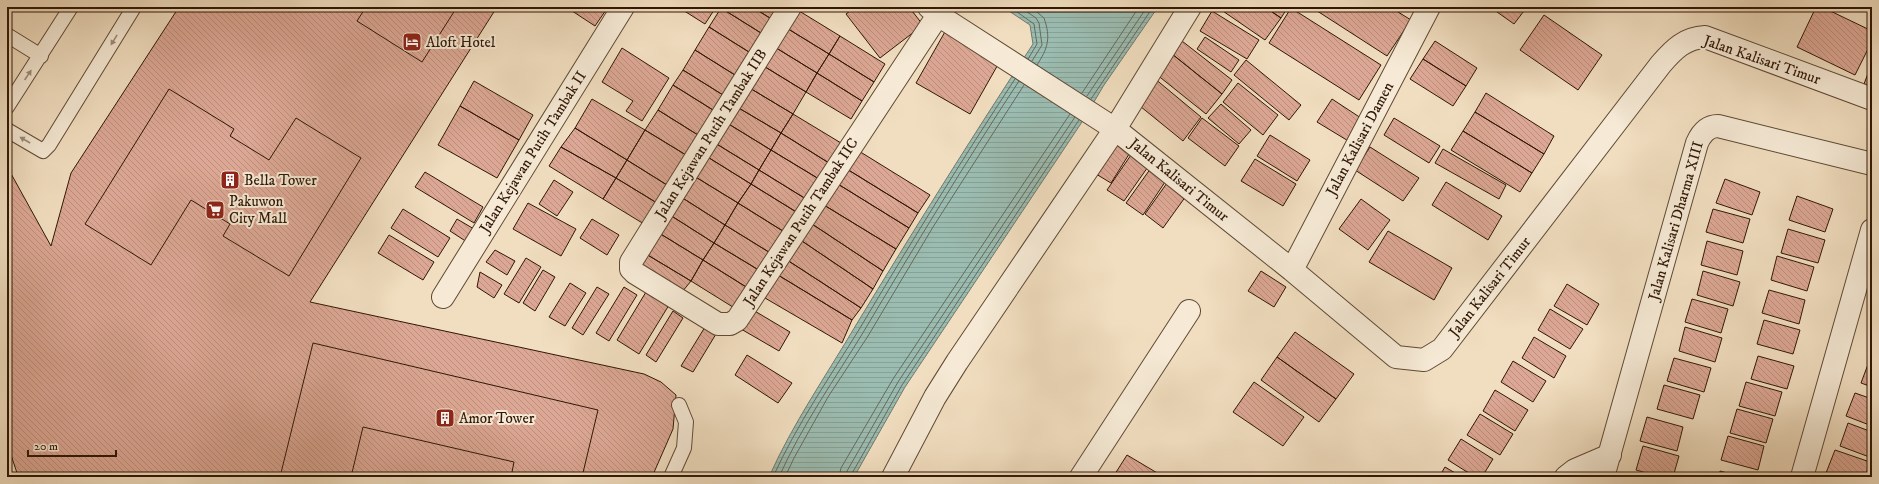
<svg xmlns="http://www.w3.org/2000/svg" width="1879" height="484" font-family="'IM FELL DW Pica',serif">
	<defs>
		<pattern id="water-rules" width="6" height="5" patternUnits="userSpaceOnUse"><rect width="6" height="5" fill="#9bbcb1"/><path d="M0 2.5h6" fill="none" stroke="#86a197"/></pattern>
		<pattern id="building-back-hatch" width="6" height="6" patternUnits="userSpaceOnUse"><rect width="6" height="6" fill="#dca794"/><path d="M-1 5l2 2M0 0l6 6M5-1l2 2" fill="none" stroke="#bd8f7e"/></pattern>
	</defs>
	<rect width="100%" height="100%" fill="#f1dec0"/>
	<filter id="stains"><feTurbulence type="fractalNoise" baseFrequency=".005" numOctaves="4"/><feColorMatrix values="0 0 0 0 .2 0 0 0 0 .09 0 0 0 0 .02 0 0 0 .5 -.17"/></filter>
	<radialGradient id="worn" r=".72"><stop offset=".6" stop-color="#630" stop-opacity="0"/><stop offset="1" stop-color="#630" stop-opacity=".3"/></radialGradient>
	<path fill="url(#water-rules)" stroke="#707a6d" d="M 1003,7 L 1158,7 L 1104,85 L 1082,122 L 905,387 L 854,477 L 769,477 C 793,423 826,376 856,325 C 913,231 972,137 1033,44 L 1030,25 Z"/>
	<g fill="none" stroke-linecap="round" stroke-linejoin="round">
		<path stroke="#666a5c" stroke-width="1" d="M 1010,7 L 1034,24 L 1037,44 L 1028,59
			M 1020,7 L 1036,18 L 1039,23 L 1042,45 L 1032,61
			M 1031,7 L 1044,18 C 1051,38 1048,48 1037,65
			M 1082,93 L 1139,7
			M 1087,96 L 1147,7
			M 1091,99 L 1153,7
			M 773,477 C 797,424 830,377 860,328 C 910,244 961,161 1015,79
			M 779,477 C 802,425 835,379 864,331 C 914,247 965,163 1019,81
			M 785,477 L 794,458 L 828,397 L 868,336 L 933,227 L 1024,85
			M 839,477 L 841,468 L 893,379 L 1070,114
			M 845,477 L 847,471 L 898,382 L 1075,117
			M 850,477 L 902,385 L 1079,120"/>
	</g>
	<path fill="url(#building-back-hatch)" stroke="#301706" d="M 179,7 L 497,7 L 310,302 L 644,374 L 661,382 L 676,395 L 673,429 L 652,477 L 31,477 L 17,473 L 9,449 L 7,449 L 7,169 L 9,170 L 51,246 L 71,173 Z
		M 366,7 L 457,7 L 422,62 L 357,21 Z
		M 566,7 L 608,7 L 595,26 Z
		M 678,7 L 716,7 L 705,24 Z
		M 721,7 L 752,7 L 770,18 L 761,33 L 721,8 Z
		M 752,7 L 777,7 L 770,18 Z
		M 855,7 L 909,7 L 923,25 L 880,58 L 846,14 Z
		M 1217,7 L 1265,7 L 1281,18 L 1265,40 Z
		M 1265,7 L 1288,7 L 1281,18 Z
		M 1311,7 L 1390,7 L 1411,20 L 1387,56 Z
		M 1490,7 L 1527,7 L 1514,24 Z
		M 1816,7 L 1822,7 L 1872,31 L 1872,41 L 1855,75 L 1797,47 Z
		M 721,8 L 761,33 L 749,52 L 709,27 Z
		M 1291,8 L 1381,65 L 1359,100 L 1269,43 Z
		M 796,9 L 840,36 L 829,54 L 785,27 Z
		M 1212,11 L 1259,40 L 1247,59 L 1200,31 Z
		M 1544,15 L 1602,55 L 1578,90 L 1520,50 Z
		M 709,27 L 749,52 L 735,75 L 695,50 Z
		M 785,27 L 829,54 L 817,73 L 773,46 Z
		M 946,30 L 1000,61 L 970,114 L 916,83 Z
		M 840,36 L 885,64 L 874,82 L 829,54 Z
		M 1205,37 L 1239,60 L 1231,72 L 1197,49 Z
		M 1182,41 L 1232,80 L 1222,94 L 1172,54 Z
		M 1435,41 L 1477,68 L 1466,86 L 1423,59 Z
		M 773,46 L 817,73 L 806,92 L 762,65 Z
		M 622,48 L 669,78 L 642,121 L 626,111 L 633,101 L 602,82 Z
		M 695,50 L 735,75 L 723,95 L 683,70 Z
		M 829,54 L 874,82 L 862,101 L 817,73 Z
		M 1172,54 L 1222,94 L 1206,114 L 1156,74 Z
		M 1423,59 L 1466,86 L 1453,106 L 1410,79 Z
		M 1246,60 L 1301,105 L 1289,120 L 1234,75 Z
		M 1872,63 L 1872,88 L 1864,84 Z
		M 762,65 L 806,92 L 793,114 L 748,87 Z
		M 683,70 L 723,95 L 713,110 L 673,85 Z
		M 817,73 L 862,101 L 851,119 L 806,92 Z
		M 1154,78 L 1201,117 L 1183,141 L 1135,102 Z
		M 474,81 L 533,115 L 519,140 L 460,106 Z
		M 1238,83 L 1278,115 L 1263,135 L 1223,102 Z
		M 673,85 L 713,110 L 698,135 L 658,110 Z
		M 748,87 L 793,114 L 781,133 L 737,107 Z
		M 169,89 L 234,129 L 230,136 L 269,160 L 296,118 L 361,158 L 289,276 L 223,236 L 230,224 L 191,200 L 151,265 L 85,224 Z
		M 1486,93 L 1554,136 L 1544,154 L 1475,112 Z
		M 592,99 L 645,130 L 627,160 L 575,128 Z
		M 1332,99 L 1364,120 L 1350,142 L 1317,122 Z
		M 1221,104 L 1251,130 L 1239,144 L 1208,118 Z
		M 460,106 L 519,140 L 497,178 L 438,145 Z
		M 737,107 L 781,133 L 771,150 L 727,123 Z
		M 658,110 L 698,135 L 686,155 L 645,130 Z
		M 1475,112 L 1544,154 L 1532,173 L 1463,131 Z
		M 793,114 L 841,143 L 829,163 L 781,133 Z
		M 1202,118 L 1239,146 L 1225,166 L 1188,138 Z
		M 1394,118 L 1440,146 L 1429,163 L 1384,135 Z
		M 727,123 L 771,150 L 759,170 L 715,143 Z
		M 575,128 L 627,160 L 616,178 L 561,147 Z
		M 645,130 L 686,155 L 667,185 L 627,160 Z
		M 1463,131 L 1532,173 L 1520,192 L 1451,150 Z
		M 781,133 L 829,163 L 819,179 L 771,150 Z
		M 1270,135 L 1310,160 L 1297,181 L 1257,156 Z
		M 1117,142 L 1131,151 L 1111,183 L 1096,174 Z
		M 715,143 L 759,170 L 751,184 L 706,156 Z
		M 561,147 L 616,178 L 603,199 L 549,166 Z
		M 1370,147 L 1419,178 L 1403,201 L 1355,170 Z
		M 854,148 L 930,195 L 918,213 L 842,166 Z
		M 1443,149 L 1506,185 L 1499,199 L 1435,163 Z
		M 771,150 L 819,179 L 806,199 L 759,170 Z
		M 1133,152 L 1150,164 L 1124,201 L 1107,190 Z
		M 706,156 L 751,184 L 738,203 L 694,176 Z
		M 1255,159 L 1296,184 L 1283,206 L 1241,181 Z
		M 627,160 L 667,185 L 657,203 L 616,178 Z
		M 842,166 L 918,213 L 909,228 L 833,181 Z
		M 1151,168 L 1167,179 L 1143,215 L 1126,203 Z
		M 759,170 L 806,199 L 798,213 L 751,184 Z
		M 425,172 L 483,207 L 474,223 L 415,187 Z
		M 694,176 L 738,203 L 725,225 L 681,197 Z
		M 616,178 L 657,203 L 644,224 L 603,199 Z
		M 1725,179 L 1760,192 L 1752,215 L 1716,203 Z
		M 554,180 L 573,192 L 557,216 L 539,204 Z
		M 833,181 L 909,228 L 896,249 L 819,202 Z
		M 1446,182 L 1502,216 L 1488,240 L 1432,205 Z
		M 1167,183 L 1186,196 L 1163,228 L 1145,214 Z
		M 751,184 L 798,213 L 786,233 L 738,203 Z
		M 1797,196 L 1833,209 L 1825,232 L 1789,220 Z
		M 681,197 L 725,225 L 714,243 L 670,215 Z
		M 1361,199 L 1390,220 L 1368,250 L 1339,229 Z
		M 819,202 L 896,249 L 883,271 L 809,222 Z
		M 528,203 L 576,229 L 561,256 L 513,229 Z
		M 738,203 L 786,233 L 772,254 L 725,225 Z
		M 403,209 L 450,238 L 438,257 L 391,228 Z
		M 1713,209 L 1750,219 L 1743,243 L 1706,232 Z
		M 670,215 L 714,243 L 703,260 L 659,233 Z
		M 457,219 L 474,229 L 467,242 L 450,231 Z
		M 592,219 L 619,235 L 607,255 L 580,238 Z
		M 809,222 L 883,271 L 873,289 L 799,239 Z
		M 725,225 L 772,254 L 762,272 L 714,243 Z
		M 1788,229 L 1825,240 L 1818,263 L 1781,253 Z
		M 1388,231 L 1452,268 L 1434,300 L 1369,262 Z
		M 659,233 L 703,260 L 691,281 L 646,254 Z
		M 389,235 L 434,262 L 423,280 L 378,253 Z
		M 799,239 L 873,289 L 861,308 L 784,258 Z
		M 1707,241 L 1743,251 L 1737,275 L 1701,265 Z
		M 714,243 L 762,272 L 751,290 L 703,260 Z
		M 495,250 L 515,261 L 507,275 L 486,262 Z
		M 646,254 L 691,281 L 678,297 L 636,270 Z
		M 1777,256 L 1814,267 L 1807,291 L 1771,280 Z
		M 526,258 L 541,267 L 519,303 L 504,294 Z
		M 784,258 L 861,308 L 852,320 L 778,275 Z
		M 703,260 L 751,290 L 736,309 L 691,281 Z
		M 543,270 L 555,277 L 535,311 L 523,303 Z
		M 1261,271 L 1286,287 L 1274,307 L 1248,291 Z
		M 1703,271 L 1740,282 L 1733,306 L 1697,295 Z
		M 480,272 L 502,285 L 494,298 L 477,287 Z
		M 778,275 L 852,320 L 842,343 L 765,298 Z
		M 570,283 L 586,293 L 565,326 L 549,317 Z
		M 1567,284 L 1599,304 L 1587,325 L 1554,306 Z
		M 597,287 L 609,294 L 583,335 L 572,328 Z
		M 624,287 L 637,295 L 609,341 L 596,333 Z
		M 1769,290 L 1805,300 L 1799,324 L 1762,313 Z
		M 646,292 L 669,305 L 639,354 L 617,340 Z
		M 1692,299 L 1728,309 L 1721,333 L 1685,322 Z
		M 1550,309 L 1583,329 L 1570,349 L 1538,330 Z
		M 753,310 L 790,332 L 779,351 L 741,329 Z
		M 673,311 L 683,318 L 656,362 L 646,355 Z
		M 1764,320 L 1800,330 L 1793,354 L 1757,344 Z
		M 705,327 L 716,334 L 693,372 L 681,366 Z
		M 1685,327 L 1722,338 L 1715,362 L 1679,351 Z
		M 1295,332 L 1354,374 L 1336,399 L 1277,357 Z
		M 1534,337 L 1566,356 L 1554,378 L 1522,358 Z
		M 313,343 L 598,410 L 582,477 L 511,477 L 514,462 L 363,427 L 351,477 L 280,477 Z
		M 747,355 L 792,383 L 778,403 L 735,375 Z
		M 1758,356 L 1794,366 L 1787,389 L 1751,379 Z
		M 1277,357 L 1336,399 L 1319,422 L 1261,380 Z
		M 1674,358 L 1711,368 L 1704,392 L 1667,381 Z
		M 1870,359 L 1872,360 L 1872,387 L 1861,383 Z
		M 1513,361 L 1546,381 L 1533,402 L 1501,382 Z
		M 1254,382 L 1304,417 L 1283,446 L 1233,412 Z
		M 1746,382 L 1782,392 L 1775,416 L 1739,406 Z
		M 1664,385 L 1700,395 L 1693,419 L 1657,409 Z
		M 1495,390 L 1528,410 L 1515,431 L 1483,411 Z
		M 1855,393 L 1872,399 L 1872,426 L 1846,416 Z
		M 1737,409 L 1773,419 L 1766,443 L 1730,433 Z
		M 1480,414 L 1513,434 L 1500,455 L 1467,435 Z
		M 1647,417 L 1683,427 L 1677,451 L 1640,441 Z
		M 1848,423 L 1872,432 L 1872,458 L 1840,446 Z
		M 1728,436 L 1764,446 L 1758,470 L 1721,460 Z
		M 1461,439 L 1493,459 L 1482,477 L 1475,477 L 1448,460 Z
		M 1643,446 L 1679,456 L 1673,477 L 1661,477 L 1636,470 Z
		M 1835,450 L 1870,462 L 1865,477 L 1837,477 L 1826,473 Z
		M 1127,455 L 1164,477 L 1113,477 Z
		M 1445,467 L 1462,477 L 1439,477 Z
		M 1720,471 L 1742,477 L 1719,477 Z"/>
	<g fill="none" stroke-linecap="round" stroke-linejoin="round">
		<g stroke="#604934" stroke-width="16">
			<path id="lane" d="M 7,35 L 41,56
				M 7,107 L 71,7
				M 7,130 L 43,151 L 49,145 L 134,7
				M 671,477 L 684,448 L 686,422 L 679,405"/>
		</g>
		<g stroke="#604934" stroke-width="24">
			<path id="street" d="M 790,7 L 631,262 L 631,269 L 635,273 L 718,324 L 730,324 L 737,320 L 938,15
				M 929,7 L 938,15 L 1115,129 L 1292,270 L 1396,357 L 1424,360 L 1442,349 L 1661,64 C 1674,49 1685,38 1705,37 L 1872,99
				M 1292,270 L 1429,7
				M 443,297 L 623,7
				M 893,477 L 935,397 L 957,362 L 1115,129 L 1190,7
				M 1081,477 L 1189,311
				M 1566,477 L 1575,470 L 1610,455
				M 1603,477 L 1697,143 C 1701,134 1707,126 1718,126 L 1872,164
				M 1802,477 L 1872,230"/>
		</g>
		<use href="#lane" stroke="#f6ead6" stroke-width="14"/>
		<use href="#street" stroke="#f6ead6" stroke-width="22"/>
	</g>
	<defs><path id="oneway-solid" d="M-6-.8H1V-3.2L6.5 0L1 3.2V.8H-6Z"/></defs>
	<g fill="#9d8b78">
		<use href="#oneway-solid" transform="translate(114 40) rotate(122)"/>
		<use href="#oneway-solid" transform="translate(28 75) rotate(-56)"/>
		<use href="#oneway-solid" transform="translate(25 140) rotate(-150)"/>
	</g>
	<defs>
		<g id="hotel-square" transform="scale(1)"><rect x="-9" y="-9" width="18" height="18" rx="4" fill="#8f2418" stroke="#f6ead6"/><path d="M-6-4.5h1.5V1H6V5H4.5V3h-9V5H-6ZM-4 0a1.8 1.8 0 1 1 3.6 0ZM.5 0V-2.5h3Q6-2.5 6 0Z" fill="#fff"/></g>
		<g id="building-square" transform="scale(1)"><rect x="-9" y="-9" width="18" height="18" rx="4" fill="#8f2418" stroke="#f6ead6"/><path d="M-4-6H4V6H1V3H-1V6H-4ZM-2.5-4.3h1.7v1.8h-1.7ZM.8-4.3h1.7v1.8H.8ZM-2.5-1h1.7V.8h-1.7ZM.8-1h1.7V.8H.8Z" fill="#fff"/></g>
		<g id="supermarket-square" transform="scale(1)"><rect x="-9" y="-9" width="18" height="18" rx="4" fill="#8f2418" stroke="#f6ead6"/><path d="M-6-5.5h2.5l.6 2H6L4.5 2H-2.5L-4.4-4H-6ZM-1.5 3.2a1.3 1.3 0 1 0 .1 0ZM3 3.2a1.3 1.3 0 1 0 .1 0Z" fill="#fff"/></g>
	</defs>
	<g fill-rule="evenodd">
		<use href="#hotel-square" x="412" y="42"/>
		<use href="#building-square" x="230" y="180"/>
		<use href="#supermarket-square" x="215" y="210"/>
		<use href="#building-square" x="445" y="418"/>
	</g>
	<g text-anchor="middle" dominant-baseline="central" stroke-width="4" stroke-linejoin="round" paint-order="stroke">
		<g font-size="15" fill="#301706" stroke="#f6ead6" text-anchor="start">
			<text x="426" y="42">Aloft Hotel</text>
			<text x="244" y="180">Bella Tower</text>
			<text x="229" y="201">Pakuwon<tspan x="229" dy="17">City Mall</tspan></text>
			<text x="459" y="418">Amor Tower</text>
		</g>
		<g font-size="15" fill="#301706" stroke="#f6ead6">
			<text transform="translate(1762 60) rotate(19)">Jalan Kalisari Timur</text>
			<text transform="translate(711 134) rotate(-58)">Jalan Kejawan Putih Tambak IIB</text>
			<text transform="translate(1360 139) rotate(-62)">Jalan Kalisari Damen</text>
			<text transform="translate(533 152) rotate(-58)">Jalan Kejawan Putih Tambak II</text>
			<text transform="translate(1179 180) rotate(39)">Jalan Kalisari Timur</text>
			<text transform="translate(1676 221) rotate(-74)">Jalan Kalisari Dharma XIII</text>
			<text transform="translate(801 222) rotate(-57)">Jalan Kejawan Putih Tambak IIC</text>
			<text transform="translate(1490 287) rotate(-52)">Jalan Kalisari Timur</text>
		</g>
	</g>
	<rect width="1879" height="484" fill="none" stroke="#f1dec0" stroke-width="24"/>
	<rect x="8" y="8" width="1863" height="468" fill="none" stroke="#301706" stroke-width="2"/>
	<rect x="12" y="12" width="1855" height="460" fill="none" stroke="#301706"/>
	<path d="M28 450v6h88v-6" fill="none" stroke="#301706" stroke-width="2"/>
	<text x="34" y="450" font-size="12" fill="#301706" stroke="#f6ead6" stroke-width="3" paint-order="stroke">20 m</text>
	<rect width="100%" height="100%" filter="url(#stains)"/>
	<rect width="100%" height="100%" fill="url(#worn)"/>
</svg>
